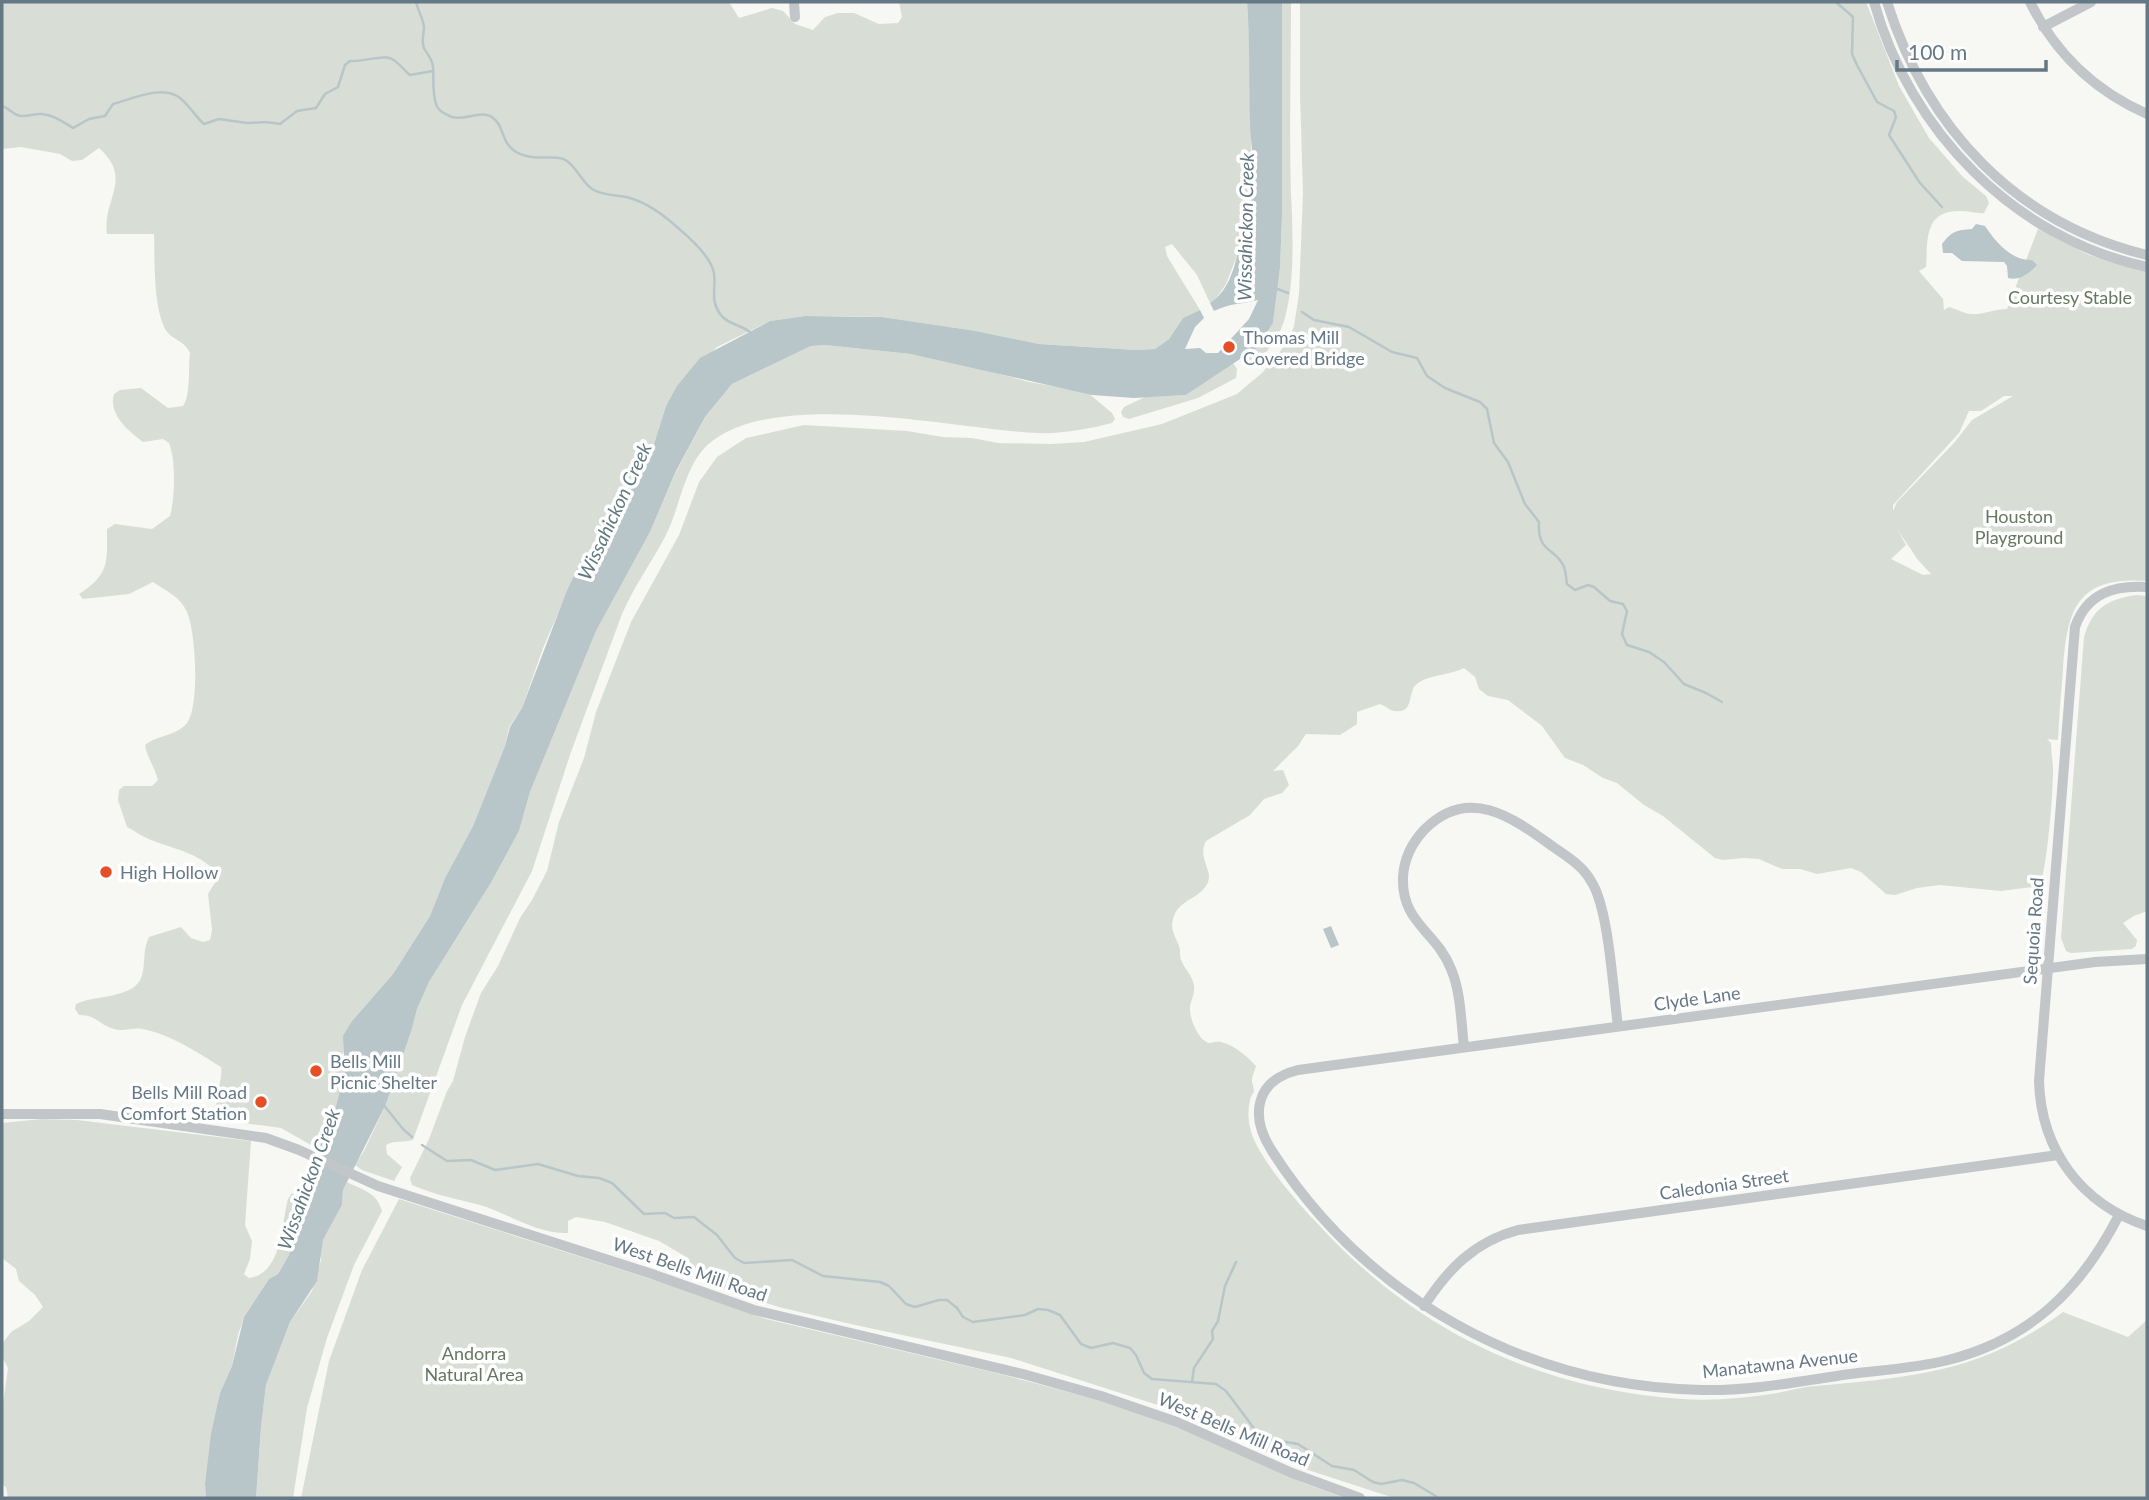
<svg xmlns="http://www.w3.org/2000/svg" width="2149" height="1500" font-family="Lato,sans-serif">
	<rect width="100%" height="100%" fill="#f7f7f4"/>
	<path fill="#d8ded5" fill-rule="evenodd" d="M 2,2 L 729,2 L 739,18 L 772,8 L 783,11 L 795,24 L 813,30 L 825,17 L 838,13 L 854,13 L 879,24 L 898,23 L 902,17 L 899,2 L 1247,2 L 1250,55 L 1251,148 L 1253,163 L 1240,248 L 1226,284 L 1215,300 L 1210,303 L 1197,275 L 1172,244 L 1165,247 L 1167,256 L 1200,310 L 1183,318 L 1169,339 L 1155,349 L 1136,350 L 1039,344 L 976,331 L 882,317 L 848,316 L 805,316 L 770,321 L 717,347 L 666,406 L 654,444 L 595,547 L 578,567 L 543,648 L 522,708 L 509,727 L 505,746 L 473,826 L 445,878 L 430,916 L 393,974 L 352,1021 L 343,1054 L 345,1070 L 335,1110 L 318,1149 L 281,1128 L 229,1121 C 204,1111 224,1087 221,1067 C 197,1052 170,1034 142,1029 C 133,1027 123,1032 114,1029 C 99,1025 97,1015 79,1015 L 75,1009 L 76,1004 C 93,995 137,999 142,975 C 146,961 142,952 149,937 L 181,927 L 191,938 L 203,942 L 210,940 L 212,930 L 208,894 L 219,876 C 202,853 176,850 151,840 C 143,837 135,831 127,827 L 118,800 L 119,790 L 124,786 L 152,786 L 158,780 C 155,767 147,758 145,745 C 159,734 175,737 187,723 C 200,706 196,628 186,610 C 180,597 165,590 153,582 L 129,594 L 83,599 L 79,594 C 110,574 107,562 107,529 L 115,524 L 152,529 L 170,516 C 175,498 176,460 169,443 L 163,439 L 143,442 C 128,431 108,414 114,394 L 120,390 L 141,388 L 168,408 L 183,406 C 191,395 188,368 190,353 C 185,340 170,340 164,327 C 153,302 155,261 154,234 L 107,234 C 102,199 134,179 99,148 L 82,160 L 72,161 L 60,154 L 21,147 L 2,149 Z
		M 1282,2 L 1291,2 C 1291,66 1289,131 1291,194 C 1293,231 1295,286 1284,321 C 1278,340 1265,357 1248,366 L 1242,357 L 1258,347 L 1273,323 L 1280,268 L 1282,216 Z
		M 1300,2 L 1866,2 L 1899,86 L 1929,138 L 1963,177 L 1986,196 L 1989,203 L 1984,213 C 1976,214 1969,211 1962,211 C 1923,209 1928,241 1926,267 L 1919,271 L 1943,299 L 1944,310 L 1949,307 C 1957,309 1964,314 1972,314 C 1982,315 1995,309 2007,309 L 2038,229 L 2089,255 L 2147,272 L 2147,581 C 2077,576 2067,609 2063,670 C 2061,693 2059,717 2058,740 L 2047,739 L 2051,743 C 2051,751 2052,758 2053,765 C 2054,784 2047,875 2039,886 L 2001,891 L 1940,885 L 1917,888 L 1895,895 L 1886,894 L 1861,872 L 1851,868 L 1817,874 L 1800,869 L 1782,869 L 1759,859 L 1744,858 L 1723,860 L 1715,858 L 1663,816 L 1644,805 L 1617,783 L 1603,778 L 1583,765 L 1565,758 L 1542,726 L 1508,700 L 1488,696 L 1479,689 L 1475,677 L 1464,668 C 1451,675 1427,675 1417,684 C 1407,691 1415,714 1395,711 C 1390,711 1386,706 1380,704 L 1357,712 L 1357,724 L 1340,735 L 1306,734 L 1298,746 L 1273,771 L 1283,770 L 1289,785 L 1282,793 L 1264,799 L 1250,815 L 1206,841 C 1197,858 1213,869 1208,882 C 1203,897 1179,900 1174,916 C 1169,929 1175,935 1179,946 C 1181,952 1179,957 1182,962 C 1186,971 1193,976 1194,986 C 1195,994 1191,1000 1190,1007 C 1189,1017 1197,1036 1205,1041 C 1210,1046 1215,1040 1221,1042 C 1234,1045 1247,1056 1256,1066 C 1255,1071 1252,1075 1252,1081 C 1252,1082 1254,1089 1254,1091 C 1253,1094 1250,1097 1250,1101 C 1248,1108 1248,1119 1250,1127 C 1254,1153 1297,1202 1316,1222 C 1414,1330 1537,1389 1682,1399 C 1713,1401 1747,1398 1777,1393 C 1789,1391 1801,1387 1814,1386 C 1912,1377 1980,1373 2063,1312 L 2128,1337 L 2147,1320 L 2147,1498 L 1394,1498 L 1305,1469 L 1167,1408 L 1011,1358 L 855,1325 L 779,1307 L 731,1292 L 698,1278 L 688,1258 L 659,1241 L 605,1222 L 576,1217 L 568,1221 L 568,1233 C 536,1234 510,1214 480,1205 C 457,1199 435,1195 412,1185 L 410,1178 L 429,1139 L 447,1091 L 453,1081 L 465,1037 L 481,993 L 498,966 L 520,918 L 532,900 L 547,871 L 559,822 L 584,758 L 596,712 L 631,622 L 679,535 L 699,482 L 717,457 L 746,438 L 804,425 L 907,431 L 943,437 L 972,438 L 998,443 L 1051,444 L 1084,442 L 1162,424 L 1237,394 L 1262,373 L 1279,353 L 1289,339 L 1294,326 L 1299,294 L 1303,193 L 1300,95 ZM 2004,396 L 2013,396 L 1972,420 L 1954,443 L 1897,502 L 1893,511 L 1893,505 L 1959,433 L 1969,411 L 1981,411 ZM 1897,529 L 1918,560 L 1931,574 L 1923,575 L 1891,559 L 1906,545 Z
		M 825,345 L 911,354 L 955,362 L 1029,382 L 1087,392 L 1112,413 L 1115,419 L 1112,423 C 1088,429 1063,434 1038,433 C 957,430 759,382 701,452 C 683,475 679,509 666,535 C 652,562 634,586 622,614 L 571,752 L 532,871 L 462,1005 L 413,1140 C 402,1143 395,1140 386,1145 L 387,1154 L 402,1167 L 394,1181 L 362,1170 L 355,1165 L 364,1151 L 386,1104 L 412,1029 L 417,1009 L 429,982 L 492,881 L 519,831 L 530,792 L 596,631 L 650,532 L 676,472 L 705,417 L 732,384 L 811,346 Z
		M 1233,363 L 1237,369 L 1236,378 L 1198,398 L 1129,419 L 1123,417 L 1121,412 L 1124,407 L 1145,397 L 1186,395 Z
		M 2137,595 L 2147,596 L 2147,911 L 2134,916 L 2123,923 L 2137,940 L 2136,946 L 2132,949 L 2071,953 L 2066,951 L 2061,938 L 2084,637 C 2093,608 2107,599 2137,595 Z
		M 42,1119 L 77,1120 L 251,1141 L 245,1225 L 252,1241 L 250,1259 L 244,1274 L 249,1278 C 283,1273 281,1224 288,1199 L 292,1193 L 297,1197 L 298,1214 L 289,1255 L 278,1274 L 269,1279 L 244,1317 L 238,1335 L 232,1366 L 220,1393 L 205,1484 L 206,1498 L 8,1498 L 6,1487 L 2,1485 L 2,1410 L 8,1368 L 2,1357 L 2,1344 L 11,1332 L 29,1321 L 43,1307 L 35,1295 L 19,1281 L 16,1269 L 2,1258 L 2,1123 Z
		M 347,1182 C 362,1190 377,1192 382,1211 L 354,1265 L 327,1338 L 307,1408 L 293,1498 L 256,1498 L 261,1427 L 266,1385 L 290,1322 L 312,1291 L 321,1260 L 320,1253 L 323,1240 L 342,1205 L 343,1190 Z
		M 399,1199 L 663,1283 L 766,1319 L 1004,1375 L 1095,1399 L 1161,1421 L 1216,1443 L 1304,1483 L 1345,1498 L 301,1498 L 329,1361 L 362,1270 Z"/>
	<path fill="#b8c5c9" d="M 1247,2 L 1282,2 L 1282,216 L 1280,268 L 1273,323 L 1258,347 L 1186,395 L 1134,398 L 1092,395 L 911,354 L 825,345 L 811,346 L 732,384 L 705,417 L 676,471 L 650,532 L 596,631 L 530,792 L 519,831 L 492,881 L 429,982 L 417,1009 L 412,1029 L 386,1104 L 343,1190 L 342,1205 L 323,1240 L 317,1281 L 290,1322 L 266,1385 L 261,1427 L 256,1498 L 206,1498 L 205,1484 L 211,1434 L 220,1393 L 232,1366 L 244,1317 L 269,1279 L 278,1274 L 289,1255 L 307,1177 L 335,1110 L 345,1070 L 343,1036 L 352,1021 L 393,974 L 430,916 L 445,878 L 473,826 L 505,746 L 510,727 L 522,708 L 566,593 L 578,567 L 595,547 L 654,444 L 666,406 L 677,386 L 700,358 L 770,321 L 805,316 L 882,317 L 976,331 L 1039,344 L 1136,350 L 1155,349 L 1169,339 L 1183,318 L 1200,310 L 1204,318 L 1195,327 L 1185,349 L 1200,348 L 1206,353 L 1218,353 L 1249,319 L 1258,300 C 1243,304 1230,303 1214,311 L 1210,303 C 1239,285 1240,234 1245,205 C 1248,191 1253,176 1253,163 C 1253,150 1250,138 1250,125 C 1249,84 1250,43 1247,2 Z
		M 1976,224 L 1985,226 C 1995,241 2011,261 2032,260 L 2037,265 C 2030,273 2019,281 2008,278 L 2007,266 L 2004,262 L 1962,261 L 1952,253 L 1943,253 L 1942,244 C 1952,231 1957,230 1972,229 Z
		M 1331,926 L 1339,945 L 1331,948 L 1323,929 Z"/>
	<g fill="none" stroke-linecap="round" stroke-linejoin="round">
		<path stroke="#b8c5c9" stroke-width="2.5" d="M 416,2 C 418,11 423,18 424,27 C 424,34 421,41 424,48 C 427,54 433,60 433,67 C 434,79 432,92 436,104 C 438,111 445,114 452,117 C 465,121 482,109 493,118 C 505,126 500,142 516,152 C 535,163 556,153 567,161 C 577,168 582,182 592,189 C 604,197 620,194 633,199 C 648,204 666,217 678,228 C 690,238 711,257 714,273 C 716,289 710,300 720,314 C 728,325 741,324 751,333
			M 1836,2 L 1853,17 L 1852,54 L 1857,65 L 1877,102 L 1894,111 L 1896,117 L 1889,135 L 1920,183 L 1942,207
			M 2,106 C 9,108 10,112 17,115 C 24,118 32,114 40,114 C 52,114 63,122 73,128 L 89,119 L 105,116 L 113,104 C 132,99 163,84 180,98 C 189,105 195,116 204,124 L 219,119 L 247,123 L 266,122 L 280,124 L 297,111 L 316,108 L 325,94 L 338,87 L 345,65 L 350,61 C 364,62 384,54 392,59 C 398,62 404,70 410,75 L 433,71
			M 1275,288 L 1288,293
			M 1302,312 L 1314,320 L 1349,327 L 1392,352 L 1417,358 L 1427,376 L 1445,388 L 1480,402 L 1487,409 L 1494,443 L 1508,462 L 1525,504 L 1539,522 C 1537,554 1556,547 1564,567 C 1566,572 1566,579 1567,584 L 1575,590 L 1588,585 L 1594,587 L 1610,601 L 1623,604 L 1627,611 L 1622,634 L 1627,645 L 1649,652 L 1664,662 L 1684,684 L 1706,693 L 1722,702
			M 382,1103 L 403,1129 L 412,1137
			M 422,1145 L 447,1161 L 471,1160 L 495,1170 L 538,1164 L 578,1176 L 599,1178 L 612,1183 L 644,1214 L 665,1213 L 674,1218 L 694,1217 L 717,1235 L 735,1258 L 744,1263 L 792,1260 L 823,1276 L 880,1282 L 889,1286 L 906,1304 L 915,1307 L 939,1300 L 947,1300 L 957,1308 L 963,1317 L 973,1322 L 1025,1315 L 1038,1309 L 1048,1310 L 1060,1315 L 1081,1344 L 1091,1348 L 1113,1343 L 1130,1348 L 1136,1355 L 1144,1373 L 1152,1379 L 1216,1384 L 1226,1391 L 1256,1431 L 1268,1439 L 1298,1444 L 1332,1466 L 1354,1470 L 1373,1482 L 1381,1484 L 1402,1480 L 1414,1483 L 1439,1498
			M 1192,1382 L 1194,1368 L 1213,1339 L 1212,1331 L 1218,1321 L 1225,1286 L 1236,1262"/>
		<path stroke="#c2c6c9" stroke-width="10" d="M 794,2 L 795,17
			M 1874,2 C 1910,131 2014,238 2147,267
			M 1887,2 C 1927,128 2015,223 2147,255
			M 2030,2 C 2055,53 2095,91 2147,114
			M 2043,27 L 2091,2
			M 2147,587 C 2114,585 2087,593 2075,627 L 2039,1081 C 2041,1150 2081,1204 2147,1226
			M 1464,1047 C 1461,1022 1461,992 1451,969 C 1437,932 1401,923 1403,877 C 1404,859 1412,843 1424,830 C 1468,785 1512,817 1552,846 C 1566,856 1582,865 1591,881 C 1609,908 1613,991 1618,1026
			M 2,1114 L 100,1114 L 266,1138 L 299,1150 L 378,1186 L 652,1274 L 754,1310 L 1023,1374 L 1101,1396 L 1177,1422 L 1292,1473 L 1360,1498
			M 2119,1215 C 2081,1289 2031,1339 1948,1360 C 1917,1368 1883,1370 1850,1374 C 1801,1381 1752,1391 1702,1390 C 1527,1387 1366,1298 1272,1151 C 1250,1117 1254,1081 1298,1070 L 2095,962 L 2147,959
			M 1424,1306 C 1448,1269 1474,1242 1518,1230 L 2058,1155"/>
	</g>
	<g fill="#e64f25" stroke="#fff" stroke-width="2.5">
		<circle cx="1229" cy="347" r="7"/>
		<circle cx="106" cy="872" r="7"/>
		<circle cx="316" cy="1071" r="7"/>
		<circle cx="261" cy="1102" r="7"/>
	</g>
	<g text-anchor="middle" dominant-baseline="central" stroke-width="7" stroke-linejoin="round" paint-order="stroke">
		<g font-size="18" fill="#667760" stroke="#fff">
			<text x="2070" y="297">Courtesy Stable</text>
			<text x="2019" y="516">Houston<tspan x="2019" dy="21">Playground</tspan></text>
			<text x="474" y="1353">Andorra<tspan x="474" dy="21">Natural Area</tspan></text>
		</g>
		<g font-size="18" fill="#657885" stroke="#fff" text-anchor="start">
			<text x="1243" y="337">Thomas Mill<tspan x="1243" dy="21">Covered Bridge</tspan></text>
			<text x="120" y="872">High Hollow</text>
			<text x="330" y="1061">Bells Mill<tspan x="330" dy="21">Picnic Shelter</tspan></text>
			<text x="247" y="1092" text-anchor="end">Bells Mill Road<tspan x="247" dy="21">Comfort Station</tspan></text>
		</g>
		<g font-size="18" fill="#657885" stroke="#fff">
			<text transform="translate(2033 931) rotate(-86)">Sequoia Road</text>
			<text transform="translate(1697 998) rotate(-8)">Clyde Lane</text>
			<text transform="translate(1724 1184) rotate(-8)">Caledonia Street</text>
			<text transform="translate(690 1269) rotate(19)">West Bells Mill Road</text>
			<text transform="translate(1780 1363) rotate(-6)">Manatawna Avenue</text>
			<text transform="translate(1234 1429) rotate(23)">West Bells Mill Road</text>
		</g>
		<g font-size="19" font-style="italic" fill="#617981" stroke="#fff">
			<text transform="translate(1245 227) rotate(-89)">Wissahickon Creek</text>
			<text transform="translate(614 511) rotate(-65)">Wissahickon Creek</text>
			<text transform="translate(308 1179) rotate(-70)">Wissahickon Creek</text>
		</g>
	</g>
	<rect width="2149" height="1500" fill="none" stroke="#657885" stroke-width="7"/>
	<path d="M1897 60v10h149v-10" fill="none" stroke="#657885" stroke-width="3.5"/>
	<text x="1908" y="60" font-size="21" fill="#657885" stroke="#ffffff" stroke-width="5" paint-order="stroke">100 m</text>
</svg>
